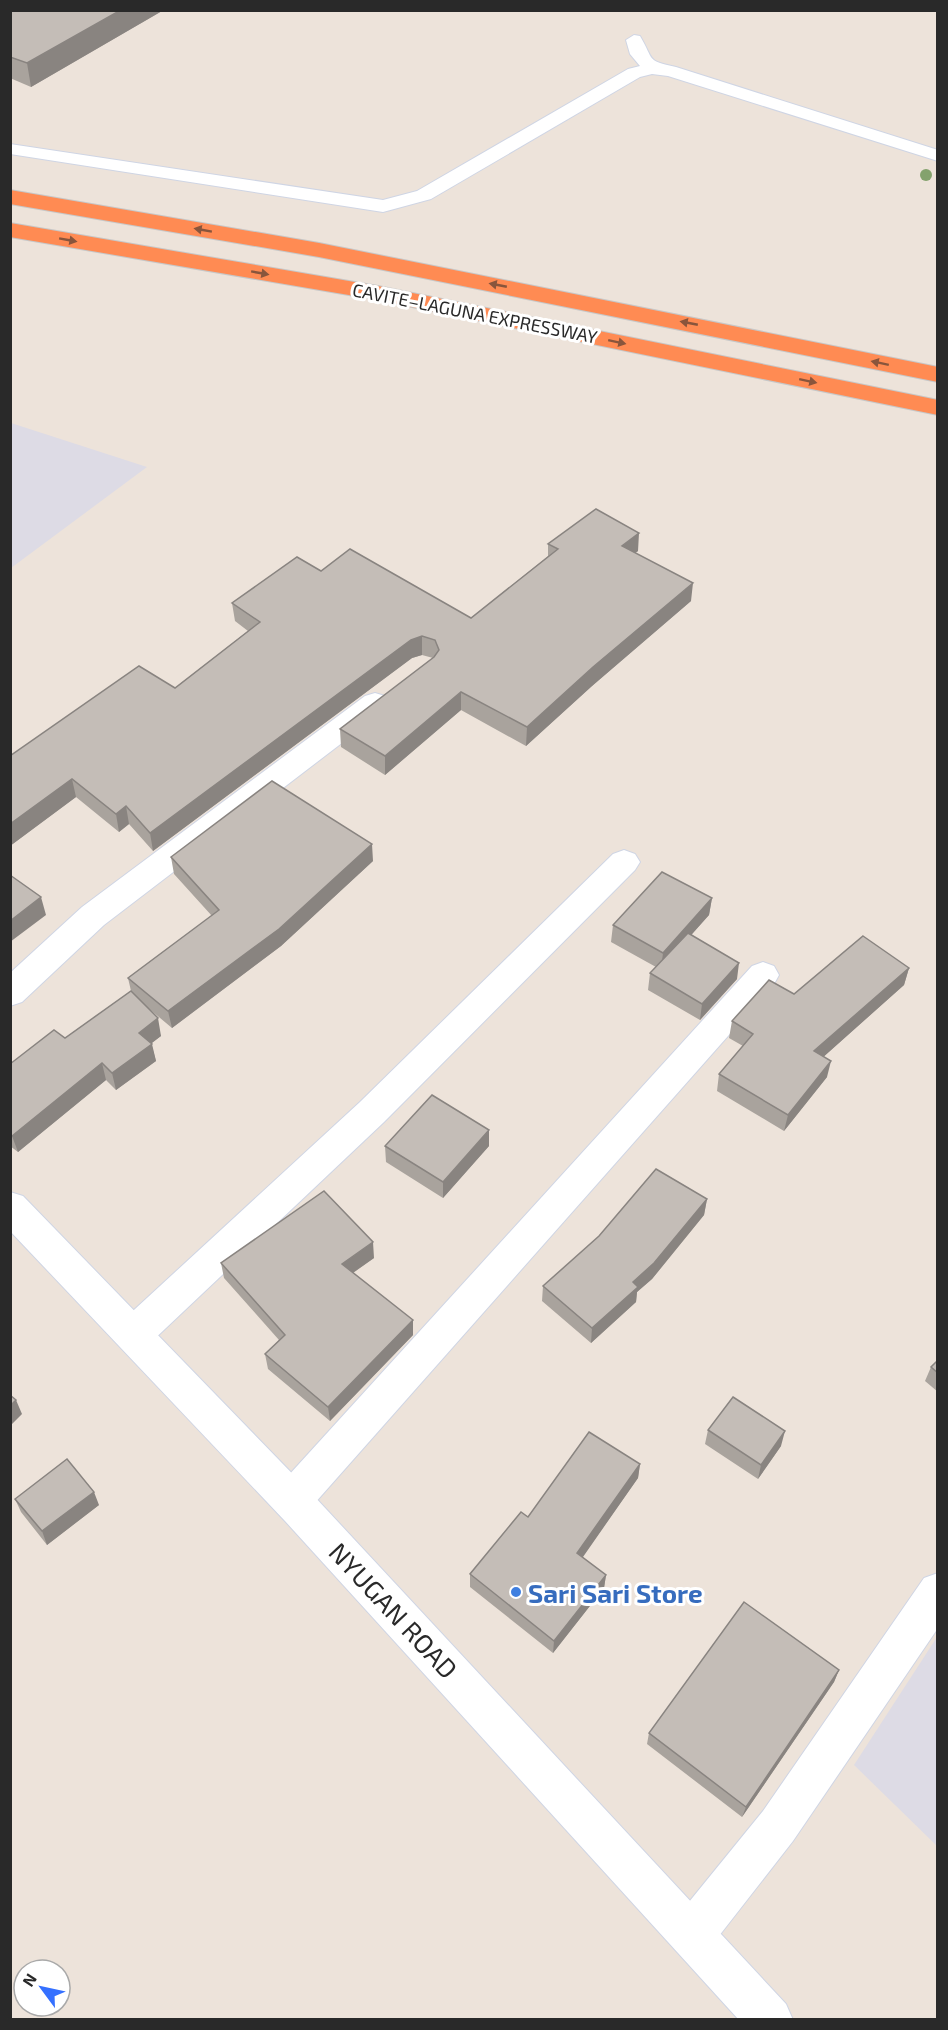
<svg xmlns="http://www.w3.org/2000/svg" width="948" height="2030" font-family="'Exo 2',sans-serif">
	<rect width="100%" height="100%" fill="#ede3da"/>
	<path fill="#dddbe5" d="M 11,423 L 147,467 L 11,568 L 10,423 Z
		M 937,1637 L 937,1846 L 854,1765 Z"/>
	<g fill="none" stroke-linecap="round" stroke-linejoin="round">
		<g stroke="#cfd5e4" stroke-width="2">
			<path id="lane" d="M 634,35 L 640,36 C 655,61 645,60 676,67 L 938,150 L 938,161 L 668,76 L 652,74 L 640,77 L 431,199 L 383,212 L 10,154 L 10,144 L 383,200 L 417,191 L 628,69 L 640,66 L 630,54 L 626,40 Z"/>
		</g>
		<g stroke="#cfd5e4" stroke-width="2">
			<path id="street" d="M 375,693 L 385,696 L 390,703 L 385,710 L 104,925 L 22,1002 L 10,1006 L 10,973 L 82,907 L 365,696 Z
				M 624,850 L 635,854 L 640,862 L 635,870 L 384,1122 L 148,1345 L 135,1349 L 122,1345 L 116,1333 L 122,1321 L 360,1102 L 613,854 Z
				M 763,962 L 774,966 L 779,975 L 774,984 L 306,1513 L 292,1518 L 278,1513 L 272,1500 L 278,1487 L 752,966 Z
				M 938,1573 L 938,1628 L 793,1841 L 708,1950 L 692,1956 L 676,1950 L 670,1934 L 676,1918 L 763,1811 L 924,1578 Z"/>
		</g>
		<g stroke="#cfd5e4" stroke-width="2">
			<path id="secondary" d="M 10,1192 L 23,1196 L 313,1495 L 786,2004 L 793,2020 L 739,2020 L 285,1521 L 10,1231 Z"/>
		</g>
		<g stroke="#c7c7c7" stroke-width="2">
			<path id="highway" d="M 10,190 L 319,243 L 938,367 L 938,382 L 319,257 L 10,204 Z
				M 10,223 L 378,286 L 938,400 L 938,415 L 378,300 L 10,237 Z"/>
		</g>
		<use href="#lane" fill="#fff" fill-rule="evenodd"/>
		<use href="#street" fill="#fff" fill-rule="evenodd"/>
		<use href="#secondary" fill="#fff" fill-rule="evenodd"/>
		<use href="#highway" fill="#ff8b53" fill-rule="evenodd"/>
	</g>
	<circle fill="#84a26d" cx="926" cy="175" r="6"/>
	<path fill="#a9a39d" d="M 10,10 L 162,11 L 31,87 L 10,78 Z
		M 548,544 L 638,551 L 635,553 L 691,601 L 592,686 L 526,746 L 461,710 L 385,775 L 341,747 L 340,729 L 433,658 L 422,655 L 412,658 L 153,851 L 129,824 L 119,832 L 76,797 L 10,846 L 10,756 L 175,688 L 248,631 L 235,621 L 232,603 L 321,571 L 471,618 L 548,556 Z
		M 171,857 L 373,861 L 281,946 L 172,1028 L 147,1007 L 161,1036 L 151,1043 L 156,1061 L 116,1090 L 106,1080 L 18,1152 L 10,1146 L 10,1064 L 65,1038 L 131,991 L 128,978 L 212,916 L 174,874 Z
		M 712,898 L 709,915 L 691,935 L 737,979 L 700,1020 L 648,990 L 650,973 L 656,967 L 611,942 L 613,925 Z
		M 909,968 L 904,985 L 823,1057 L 827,1077 L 784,1131 L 717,1091 L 719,1074 L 743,1046 L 729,1038 L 732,1021 L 794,994 Z
		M 489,1130 L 489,1146 L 443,1198 L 386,1162 L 385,1146 Z
		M 707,1199 L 704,1215 L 652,1279 L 637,1292 L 636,1302 L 591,1343 L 542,1301 L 543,1286 Z
		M 374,1258 L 353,1273 L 413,1335 L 330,1421 L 268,1369 L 265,1354 L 279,1340 L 224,1278 L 221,1263 Z
		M 938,1360 L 938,1392 L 925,1381 L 931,1367 Z
		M 708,1430 L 781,1446 L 758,1479 L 705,1444 Z
		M 640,1464 L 638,1478 L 582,1557 L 606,1575 L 604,1588 L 553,1653 L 470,1587 L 470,1574 L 528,1517 Z
		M 15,1499 L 99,1505 L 47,1545 L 21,1512 Z
		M 839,1670 L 834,1682 L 742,1817 L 647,1744 L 649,1733 Z"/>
	<path fill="#898480" d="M 121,10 L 162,10 L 162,11 L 31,87 L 27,63 Z
		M 639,533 L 638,551 L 620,564 L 622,546 Z
		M 693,583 L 691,601 L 592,686 L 526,746 L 527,727 L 593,667 Z
		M 422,636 L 422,655 L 412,658 L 153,851 L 150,833 L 411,640 Z
		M 461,692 L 461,710 L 385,775 L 385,756 Z
		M 72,779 L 76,797 L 10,846 L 10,824 Z
		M 126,806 L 129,824 L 119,832 L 116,814 Z
		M 372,844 L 373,861 L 281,946 L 172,1028 L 168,1011 Z
		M 41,897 L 46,915 L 10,942 L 10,921 Z
		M 712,898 L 709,915 L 661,969 L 663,953 Z
		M 739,963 L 737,979 L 700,1020 L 702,1004 Z
		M 909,968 L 904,985 L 811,1068 L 814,1051 Z
		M 158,1018 L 161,1036 L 143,1050 L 139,1033 Z
		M 152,1044 L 156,1061 L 116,1090 L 112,1073 Z
		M 831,1061 L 827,1077 L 784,1131 L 788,1115 Z
		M 102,1063 L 106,1080 L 18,1152 L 12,1136 Z
		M 489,1130 L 489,1146 L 443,1198 L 443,1182 Z
		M 707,1199 L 704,1215 L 652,1279 L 637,1292 L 636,1302 L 591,1343 L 592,1328 Z
		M 373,1242 L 374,1258 L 344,1279 L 342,1264 Z
		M 413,1320 L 413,1335 L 330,1421 L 328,1407 Z
		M 16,1400 L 22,1414 L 10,1426 L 10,1406 Z
		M 785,1431 L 781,1446 L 758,1479 L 761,1465 Z
		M 640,1464 L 638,1478 L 576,1567 L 577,1553 Z
		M 94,1492 L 99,1505 L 47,1545 L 42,1531 Z
		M 606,1575 L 604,1588 L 553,1653 L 554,1641 Z
		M 839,1670 L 834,1682 L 742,1817 L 746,1807 Z"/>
	<path fill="#c4bdb7" stroke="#898480" stroke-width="1.5" d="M 10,10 L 121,10 L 27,63 L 10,57 Z
		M 596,509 L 639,533 L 622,546 L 693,583 L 593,667 L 527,727 L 461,692 L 385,756 L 340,729 L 434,657 L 439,650 L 435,640 L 422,636 L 411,640 L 150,833 L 126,806 L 116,814 L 72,779 L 10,824 L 10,756 L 139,666 L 175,688 L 260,622 L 232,603 L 297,557 L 321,571 L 350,549 L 471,618 L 558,549 L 548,544 Z
		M 272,781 L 372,844 L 279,929 L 168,1011 L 128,978 L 219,910 L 171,857 Z
		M 662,872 L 712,898 L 663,953 L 613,925 Z
		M 10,875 L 41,897 L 10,921 Z
		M 688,933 L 739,963 L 702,1004 L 650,973 Z
		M 863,936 L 909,968 L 814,1051 L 831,1061 L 788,1115 L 719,1074 L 753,1034 L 732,1021 L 769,980 L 794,994 Z
		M 131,991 L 158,1018 L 139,1033 L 152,1044 L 112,1073 L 102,1063 L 12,1136 L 10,1134 L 10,1064 L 54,1030 L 65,1038 Z
		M 432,1095 L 489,1130 L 443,1182 L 385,1146 Z
		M 656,1169 L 707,1199 L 654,1263 L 633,1282 L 638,1287 L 592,1328 L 543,1286 L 599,1236 Z
		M 324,1191 L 373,1242 L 342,1264 L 413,1320 L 328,1407 L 265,1354 L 285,1335 L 221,1263 Z
		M 938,1360 L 938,1373 L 931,1367 Z
		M 10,1395 L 16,1400 L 10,1406 Z
		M 733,1397 L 785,1431 L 761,1465 L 708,1430 Z
		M 589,1432 L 640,1464 L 577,1553 L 606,1575 L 554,1641 L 470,1574 L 521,1512 L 528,1517 Z
		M 67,1459 L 94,1492 L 42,1531 L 15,1499 Z
		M 744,1602 L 839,1670 L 746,1807 L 649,1733 Z"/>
	<defs><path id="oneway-solid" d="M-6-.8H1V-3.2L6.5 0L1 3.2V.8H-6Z" transform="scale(1.5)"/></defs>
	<g fill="#89553c">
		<use href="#oneway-solid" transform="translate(203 230) rotate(-170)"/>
		<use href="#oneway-solid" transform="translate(68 240) rotate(10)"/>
		<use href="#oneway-solid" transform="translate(260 273) rotate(10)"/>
		<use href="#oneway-solid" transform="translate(498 285) rotate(-169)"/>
		<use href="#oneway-solid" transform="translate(689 323) rotate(-169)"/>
		<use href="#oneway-solid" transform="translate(617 342) rotate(12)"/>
		<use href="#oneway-solid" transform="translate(880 363) rotate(-168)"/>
		<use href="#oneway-solid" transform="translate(808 381) rotate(12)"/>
	</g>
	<circle fill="#3f7fe0" stroke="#fff" stroke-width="2" cx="516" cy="1592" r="6"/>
	<g text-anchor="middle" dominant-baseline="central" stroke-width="6" stroke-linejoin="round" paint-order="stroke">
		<g font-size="18" fill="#292929" stroke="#fff">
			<text transform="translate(475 313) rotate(11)">CAVITE–LAGUNA EXPRESSWAY</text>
		</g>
		<g font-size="26" font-weight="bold" fill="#366cbe" stroke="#fff" text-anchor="start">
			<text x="528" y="1592">Sari Sari Store</text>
		</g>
		<g font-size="26" fill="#292929" stroke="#fff">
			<text transform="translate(394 1610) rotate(47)">NYUGAN ROAD</text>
		</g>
	</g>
	<rect width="948" height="2030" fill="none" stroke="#292929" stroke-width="24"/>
	<g transform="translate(42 1988) rotate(303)"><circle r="28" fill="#ffffff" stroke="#a9a9a9" stroke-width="1.5"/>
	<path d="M0-4.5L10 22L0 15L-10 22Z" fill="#3570ff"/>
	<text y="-9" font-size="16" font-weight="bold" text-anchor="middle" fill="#292929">N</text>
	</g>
</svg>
